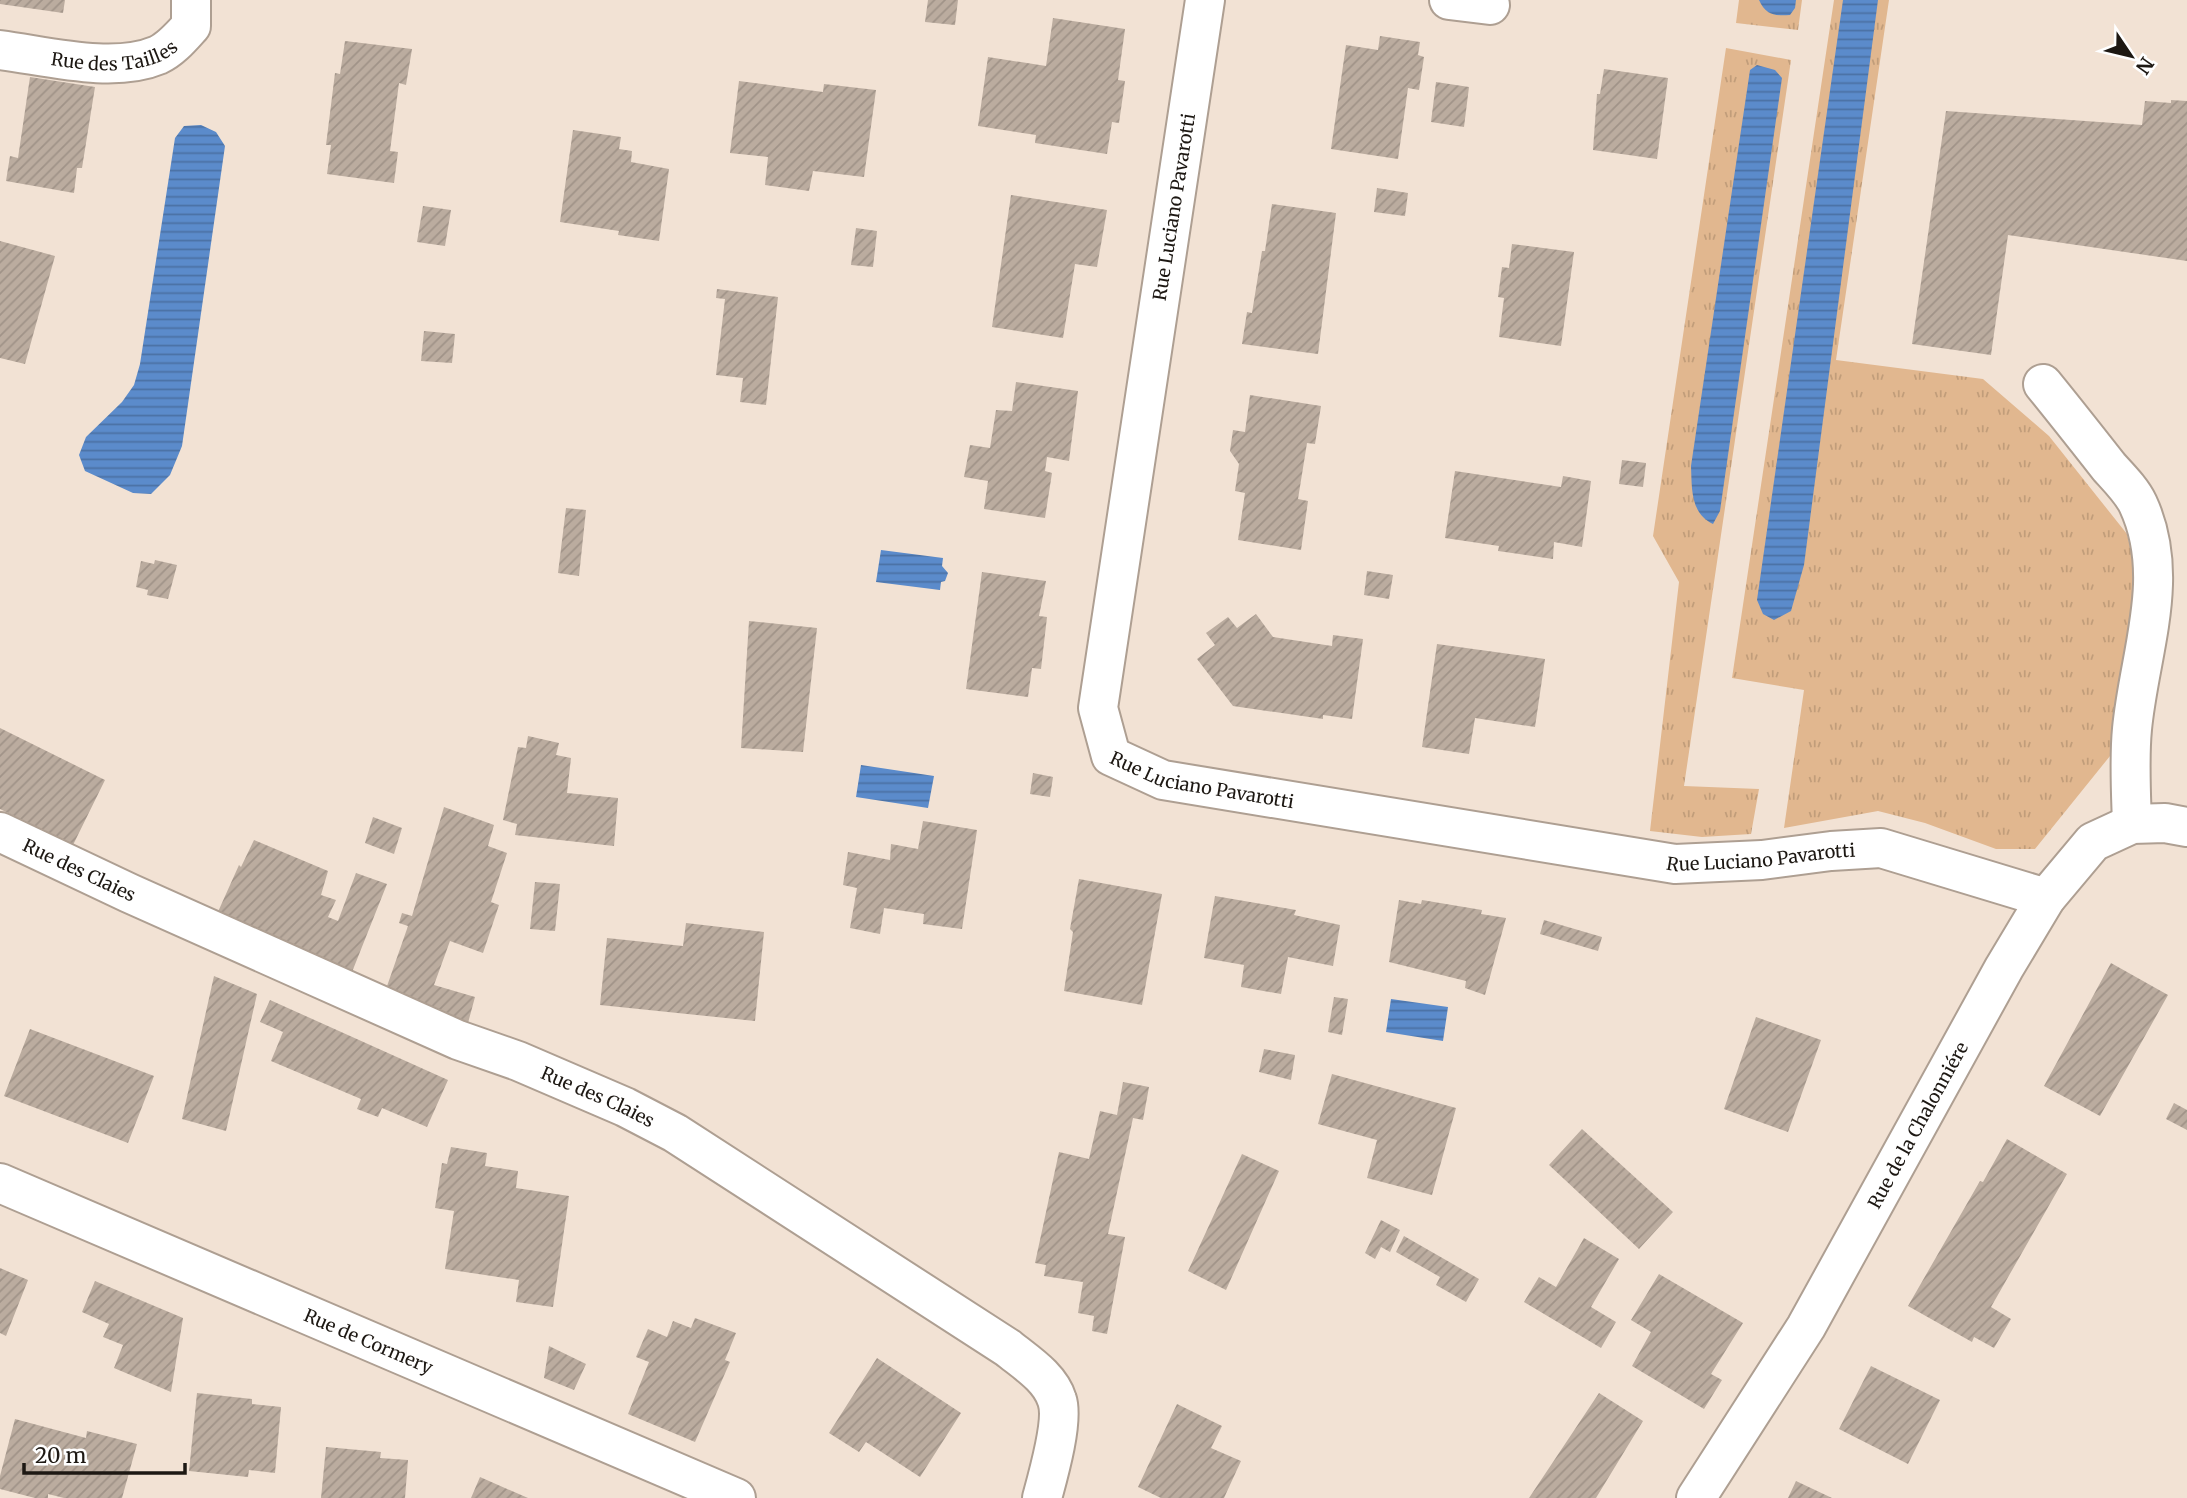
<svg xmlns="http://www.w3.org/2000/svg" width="2187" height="1498" font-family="Merriweather,serif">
	<defs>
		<pattern id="grass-tufts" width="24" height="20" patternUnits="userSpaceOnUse" patternTransform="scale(1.75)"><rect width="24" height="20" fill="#e1b78f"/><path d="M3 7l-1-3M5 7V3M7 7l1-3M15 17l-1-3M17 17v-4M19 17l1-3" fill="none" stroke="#c19d7a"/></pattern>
		<pattern id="water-rules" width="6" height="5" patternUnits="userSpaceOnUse" patternTransform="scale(1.75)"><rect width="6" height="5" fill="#5b8bcb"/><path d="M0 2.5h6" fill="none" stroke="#4b71a4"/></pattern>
		<pattern id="building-hatch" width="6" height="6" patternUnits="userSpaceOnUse" patternTransform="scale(1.75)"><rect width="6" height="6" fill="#bbac9f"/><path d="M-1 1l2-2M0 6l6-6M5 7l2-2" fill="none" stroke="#a09388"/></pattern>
	</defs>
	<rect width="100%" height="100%" fill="#f2e2d4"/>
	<path fill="url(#grass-tufts)" d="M 1739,0 L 1802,0 L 1798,30 L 1736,23 Z
		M 1834,0 L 1889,0 L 1836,360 L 1983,379 L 2049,436 L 2127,534 L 2136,571 L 2135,617 L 2110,756 L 2035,849 L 1996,849 L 1925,823 L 1878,811 L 1784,828 L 1804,690 L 1732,678 Z
		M 1726,48 L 1791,60 L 1684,786 L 1759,789 L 1751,834 L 1702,837 L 1650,831 L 1679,582 L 1653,536 Z"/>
	<path fill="url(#water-rules)" d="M 1759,0 L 1796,0 L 1795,8 L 1790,15 C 1774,16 1766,15 1759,0 Z
		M 1843,0 L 1878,0 L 1804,565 L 1791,611 L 1774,620 L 1763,614 L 1757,600 Z
		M 1757,65 L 1775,70 L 1782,78 L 1720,511 L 1713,524 C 1690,513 1692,488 1691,466 L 1750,70 Z
		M 201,125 L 216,132 L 225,146 L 182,446 L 170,475 L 151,494 L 133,493 L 85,471 L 79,455 L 86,437 L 122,402 L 134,385 L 140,364 L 175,138 L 184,126 Z
		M 881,550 L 943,558 L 942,566 L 948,573 L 945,581 L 941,582 L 940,590 L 876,582 Z
		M 861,765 L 934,776 L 928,808 L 856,797 Z
		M 1391,999 L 1448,1007 L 1443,1041 L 1386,1032 Z"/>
	<path fill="url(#building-hatch)" d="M 0,0 L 65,0 L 63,13 L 0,4 Z
		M 928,0 L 958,0 L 955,25 L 925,22 Z
		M 1053,18 L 1125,29 L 1118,80 L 1125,81 L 1119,123 L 1112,122 L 1107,154 L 1035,143 L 1036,135 L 978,126 L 988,57 L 1046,66 Z
		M 1380,36 L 1420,42 L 1418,55 L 1424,57 L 1419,90 L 1408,88 L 1398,159 L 1331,149 L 1346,45 L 1378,50 Z
		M 345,41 L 412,49 L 406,85 L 399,83 L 390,151 L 398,152 L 394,183 L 327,174 L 331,145 L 326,145 L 335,73 L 340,74 Z
		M 1604,69 L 1668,78 L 1657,159 L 1593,150 L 1597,94 L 1600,94 Z
		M 30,77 L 95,87 L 82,168 L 77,168 L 74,193 L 6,181 L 10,156 L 18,158 Z
		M 739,81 L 823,92 L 824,84 L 876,90 L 864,177 L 813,171 L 809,191 L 765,185 L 768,157 L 730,153 Z
		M 1436,82 L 1469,87 L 1464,127 L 1431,122 Z
		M 2171,100 L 2187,101 L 2187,261 L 2008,235 L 1991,355 L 1912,344 L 1946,111 L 2142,125 L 2145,101 L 2171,103 Z
		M 573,130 L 621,137 L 619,149 L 632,151 L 631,162 L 669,169 L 659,241 L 618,235 L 619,231 L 560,222 Z
		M 1377,188 L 1408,193 L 1405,216 L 1374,212 Z
		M 1011,195 L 1107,210 L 1097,267 L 1075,264 L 1063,338 L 992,327 Z
		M 1272,204 L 1336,213 L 1318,354 L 1242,344 L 1247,312 L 1252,313 L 1262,251 L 1265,251 Z
		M 423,206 L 451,210 L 445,246 L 417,242 Z
		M 856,228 L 877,231 L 873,267 L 851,265 Z
		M 0,241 L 55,256 L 25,364 L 0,358 Z
		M 1512,244 L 1574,252 L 1561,346 L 1499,337 L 1504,298 L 1498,297 L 1502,267 L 1509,268 Z
		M 717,289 L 778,297 L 766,405 L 740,402 L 743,378 L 716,375 L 725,299 L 716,298 Z
		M 424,331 L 455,334 L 452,363 L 421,361 Z
		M 1016,382 L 1078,391 L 1069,461 L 1047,457 L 1045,471 L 1052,473 L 1045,518 L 984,509 L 988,481 L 964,477 L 970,445 L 990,448 L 996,410 L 1012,411 Z
		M 1250,395 L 1321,406 L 1315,444 L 1307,443 L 1298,499 L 1308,501 L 1301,550 L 1238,540 L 1245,493 L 1235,491 L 1239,464 L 1230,451 L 1233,430 L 1245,432 Z
		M 1622,460 L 1646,463 L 1643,487 L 1619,484 Z
		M 1455,471 L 1561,487 L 1563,476 L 1591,481 L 1582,547 L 1554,542 L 1553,559 L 1498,551 L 1499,546 L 1445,538 Z
		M 566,508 L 586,510 L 579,576 L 558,573 Z
		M 155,560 L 177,565 L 168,599 L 147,595 L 148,590 L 136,587 L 141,561 L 154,564 Z
		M 1367,571 L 1393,575 L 1389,599 L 1364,595 Z
		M 982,572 L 1046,581 L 1039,616 L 1047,617 L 1041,669 L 1032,668 L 1028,697 L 966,689 Z
		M 1256,614 L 1273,637 L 1332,646 L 1333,635 L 1363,639 L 1352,719 L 1323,715 L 1323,719 L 1233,706 L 1197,659 L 1215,645 L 1206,633 L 1228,617 L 1237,628 Z
		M 749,621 L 817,628 L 803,752 L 741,748 Z
		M 1437,644 L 1545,659 L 1535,727 L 1475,718 L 1469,754 L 1422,747 Z
		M 0,728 L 105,780 L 73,845 L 0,809 Z
		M 528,736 L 559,743 L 556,755 L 571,758 L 567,793 L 618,798 L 614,846 L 515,835 L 517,824 L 503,820 L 518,747 L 526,748 Z
		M 1033,773 L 1053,777 L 1050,797 L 1030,794 Z
		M 444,807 L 494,825 L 488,846 L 507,853 L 491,902 L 499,905 L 483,953 L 450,941 L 434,985 L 475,997 L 468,1023 L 386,989 L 408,926 L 399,923 L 402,913 L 412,916 Z
		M 373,817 L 402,828 L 394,854 L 365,843 Z
		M 923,821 L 977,830 L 962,929 L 923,924 L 924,914 L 884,908 L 880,934 L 850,928 L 857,888 L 843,885 L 848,852 L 890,860 L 891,844 L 918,849 Z
		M 254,840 L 328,871 L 321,895 L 336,900 L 328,917 L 338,921 L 356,873 L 387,884 L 352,972 L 217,914 L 239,865 L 241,867 Z
		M 1079,879 L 1162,894 L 1142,1005 L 1064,991 L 1073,932 L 1070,929 Z
		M 535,882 L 560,884 L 555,931 L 530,929 Z
		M 1215,896 L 1296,910 L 1294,915 L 1340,925 L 1333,966 L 1288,957 L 1281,994 L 1241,987 L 1244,965 L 1204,958 Z
		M 1399,900 L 1421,904 L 1422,900 L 1482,910 L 1481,914 L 1506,918 L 1485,995 L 1465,988 L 1466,981 L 1389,962 Z
		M 1544,920 L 1602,937 L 1598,951 L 1540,934 Z
		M 686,923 L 764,932 L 755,1021 L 600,1005 L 607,938 L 683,946 Z
		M 2111,963 L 2168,995 L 2100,1116 L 2044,1086 Z
		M 214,976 L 257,994 L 226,1131 L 182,1119 Z
		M 1334,997 L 1348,999 L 1342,1035 L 1328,1032 Z
		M 270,1000 L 448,1080 L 427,1127 L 382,1108 L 378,1117 L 357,1109 L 361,1099 L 271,1061 L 283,1032 L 260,1022 Z
		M 1756,1017 L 1821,1040 L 1788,1132 L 1724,1109 Z
		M 30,1029 L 154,1076 L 128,1143 L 4,1096 Z
		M 1264,1049 L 1295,1055 L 1291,1080 L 1259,1072 Z
		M 1332,1074 L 1456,1108 L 1432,1195 L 1367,1178 L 1377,1140 L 1318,1124 Z
		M 1123,1082 L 1149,1087 L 1143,1120 L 1133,1118 L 1108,1234 L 1125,1237 L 1107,1334 L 1092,1331 L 1094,1316 L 1078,1313 L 1083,1282 L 1044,1276 L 1046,1265 L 1035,1263 L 1059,1152 L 1089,1159 L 1100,1111 L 1117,1115 Z
		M 2174,1103 L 2187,1110 L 2187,1130 L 2166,1119 Z
		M 1582,1129 L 1673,1212 L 1639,1249 L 1549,1165 Z
		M 2007,1139 L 2067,1174 L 1991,1307 L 2011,1319 L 1994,1348 L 1974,1337 L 1972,1342 L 1908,1306 L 1980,1181 L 1983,1182 Z
		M 451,1147 L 487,1153 L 485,1166 L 518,1171 L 516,1188 L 569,1196 L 553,1307 L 516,1302 L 519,1280 L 445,1269 L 454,1211 L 435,1208 L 442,1163 L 447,1164 Z
		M 1242,1154 L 1279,1171 L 1226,1290 L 1188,1271 Z
		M 1381,1220 L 1400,1230 L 1390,1252 L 1381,1247 L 1375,1259 L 1365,1253 Z
		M 1404,1236 L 1479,1279 L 1466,1302 L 1436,1285 L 1440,1277 L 1396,1252 Z
		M 1584,1238 L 1619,1259 L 1591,1307 L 1616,1322 L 1601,1348 L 1524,1302 L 1539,1277 L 1556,1287 Z
		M 0,1268 L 28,1280 L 6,1336 L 0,1333 Z
		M 1659,1274 L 1743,1323 L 1711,1374 L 1722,1380 L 1704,1409 L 1632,1366 L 1651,1332 L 1631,1320 Z
		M 95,1281 L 183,1318 L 171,1392 L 114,1368 L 123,1345 L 103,1337 L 109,1324 L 82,1312 Z
		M 695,1318 L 736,1333 L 725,1360 L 730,1362 L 695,1442 L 628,1414 L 649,1362 L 636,1357 L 648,1329 L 667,1337 L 673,1321 L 691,1328 Z
		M 549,1346 L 586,1364 L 574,1390 L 544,1378 Z
		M 877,1358 L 961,1413 L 920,1477 L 866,1442 L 859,1452 L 829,1433 Z
		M 1871,1366 L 1940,1400 L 1908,1464 L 1839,1429 Z
		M 197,1393 L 252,1399 L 252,1404 L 281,1407 L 275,1473 L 249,1470 L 248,1477 L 189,1471 Z
		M 1599,1393 L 1643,1421 L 1596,1498 L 1529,1498 Z
		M 1177,1404 L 1222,1426 L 1211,1448 L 1241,1461 L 1224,1498 L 1161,1498 L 1138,1487 Z
		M 15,1419 L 86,1438 L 87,1431 L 137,1444 L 122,1498 L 64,1498 L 48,1494 L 48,1498 L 35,1498 L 0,1489 L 0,1476 Z
		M 326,1447 L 381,1452 L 380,1458 L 408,1460 L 405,1498 L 321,1498 Z
		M 480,1477 L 528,1498 L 471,1498 Z
		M 1796,1481 L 1832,1498 L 1788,1498 Z"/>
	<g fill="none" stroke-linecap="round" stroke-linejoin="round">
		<g stroke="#ae9f92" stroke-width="42">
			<g id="street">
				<path id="s1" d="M 1205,0 L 1098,708 L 1111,756 L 1163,780 L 1675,864 L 1762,860 L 1831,851 L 1881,848 L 2046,898"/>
				<path d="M 1449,0 L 1490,5"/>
				<path id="s2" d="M 0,50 C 47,56 113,74 158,55 C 171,49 181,37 191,26 L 191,0"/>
				<path d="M 2043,384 C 2065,411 2087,439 2109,467 C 2119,478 2132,491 2138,504 C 2172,577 2139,654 2132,729 C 2129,760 2131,792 2132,824"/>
				<path id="s3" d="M 0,832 L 129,893 L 458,1040 L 518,1061 L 625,1107 L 675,1133 L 1008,1348 C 1025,1362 1050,1377 1057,1400 C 1064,1420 1048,1476 1042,1498"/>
				<path id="s4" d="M 1696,1498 L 1806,1327 L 2004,968 L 2046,898 L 2093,842 L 2132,824 L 2165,823 L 2187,827"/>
			</g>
		</g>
		<g stroke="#ae9f92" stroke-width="42">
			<g id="secondary">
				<path id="s5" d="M 0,1183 L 736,1498"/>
			</g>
		</g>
		<use href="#street" stroke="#fff" stroke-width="38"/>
		<use href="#secondary" stroke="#fff" stroke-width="38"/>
	</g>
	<g text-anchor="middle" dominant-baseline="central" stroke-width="5" stroke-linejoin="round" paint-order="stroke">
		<g font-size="18" fill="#1d1813" stroke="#fff">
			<text stroke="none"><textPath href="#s2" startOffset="116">Rue des Tailles</textPath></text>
			<text transform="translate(1174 207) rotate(-81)">Rue Luciano Pavarotti</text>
			<text stroke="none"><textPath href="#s1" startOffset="861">Rue Luciano Pavarotti</textPath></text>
			<text stroke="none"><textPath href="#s1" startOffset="1428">Rue Luciano Pavarotti</textPath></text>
			<text stroke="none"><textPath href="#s3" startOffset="88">Rue des Claies</textPath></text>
			<text stroke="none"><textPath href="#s3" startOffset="654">Rue des Claies</textPath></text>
			<text stroke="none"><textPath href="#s4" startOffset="434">Rue de la Chalonniére</textPath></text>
			<text stroke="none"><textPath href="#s5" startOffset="401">Rue de Cormery</textPath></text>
		</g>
	</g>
	<g transform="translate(2131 56) rotate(125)" stroke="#ffffff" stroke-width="5" paint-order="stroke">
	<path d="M0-5L12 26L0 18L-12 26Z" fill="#1d1813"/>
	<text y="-10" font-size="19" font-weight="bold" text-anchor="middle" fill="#1d1813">N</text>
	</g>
	<path d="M24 1463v10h161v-10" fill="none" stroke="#1d1813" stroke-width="3.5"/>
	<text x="35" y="1463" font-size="21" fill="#1d1813" stroke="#ffffff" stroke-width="5" paint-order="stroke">20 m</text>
</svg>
